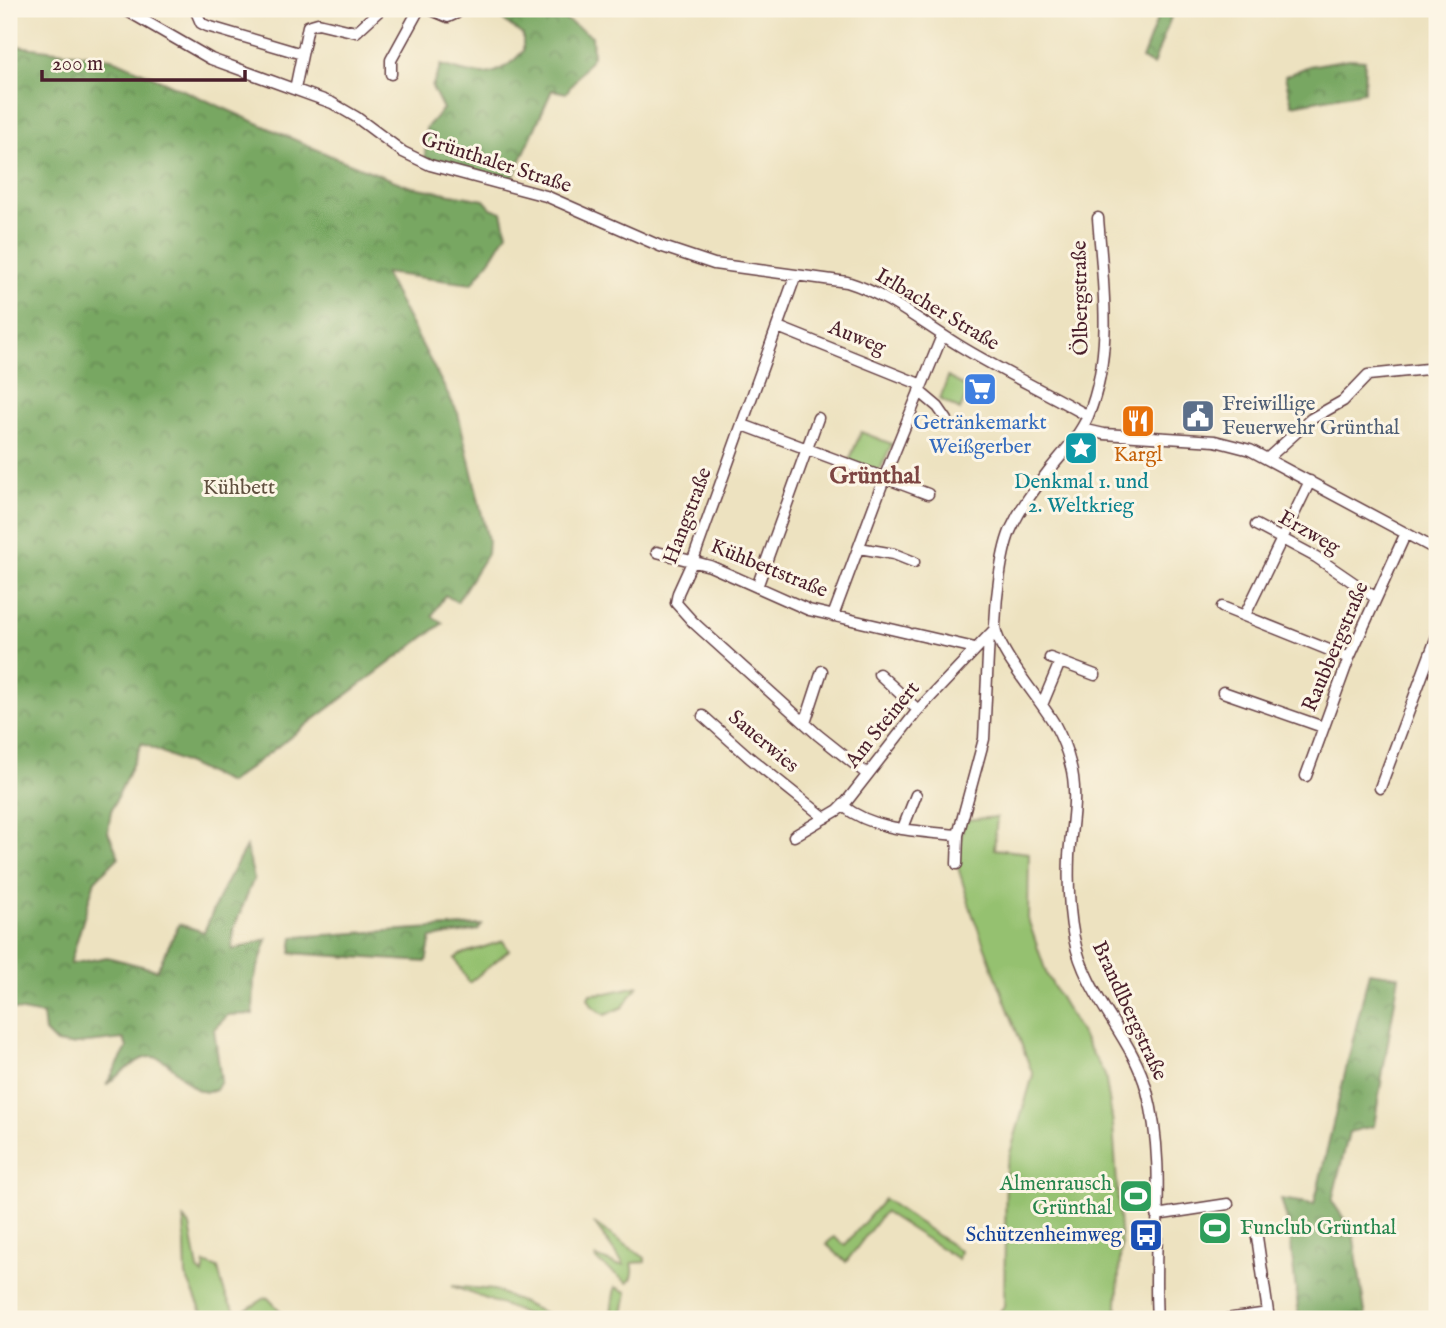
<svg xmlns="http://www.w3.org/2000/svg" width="1446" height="1328" font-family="'IM FELL English',serif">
	<defs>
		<pattern id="forest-crowns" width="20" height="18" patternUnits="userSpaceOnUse" patternTransform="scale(1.75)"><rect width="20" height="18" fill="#78a762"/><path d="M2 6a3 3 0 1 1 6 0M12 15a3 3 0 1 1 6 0" fill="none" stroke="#648751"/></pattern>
	</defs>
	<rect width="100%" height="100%" fill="#fcf5e5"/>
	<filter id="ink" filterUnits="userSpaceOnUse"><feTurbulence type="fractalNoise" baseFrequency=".0143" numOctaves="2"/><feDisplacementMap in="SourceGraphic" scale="14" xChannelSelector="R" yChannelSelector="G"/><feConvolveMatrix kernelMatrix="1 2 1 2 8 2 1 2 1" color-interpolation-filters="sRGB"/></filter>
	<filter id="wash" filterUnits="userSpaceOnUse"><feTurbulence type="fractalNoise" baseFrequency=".00686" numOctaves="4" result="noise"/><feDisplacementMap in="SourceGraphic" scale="28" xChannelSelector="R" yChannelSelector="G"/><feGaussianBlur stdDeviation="1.57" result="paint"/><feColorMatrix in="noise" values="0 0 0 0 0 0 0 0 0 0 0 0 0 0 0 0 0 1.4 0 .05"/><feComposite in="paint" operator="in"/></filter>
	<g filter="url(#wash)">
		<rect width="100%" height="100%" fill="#ede2c0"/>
		<path fill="#95c16f" stroke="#70704d" stroke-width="2" d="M 948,377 L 969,389 L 960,410 L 940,399 Z
			M 861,432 L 892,444 L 880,470 L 876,471 L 849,461 Z
			M 997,817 L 994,849 L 1029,853 L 1028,919 L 1047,975 L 1105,1075 L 1113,1124 L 1121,1245 L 1116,1319 L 994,1319 L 1004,1306 L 1006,1167 L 1033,1075 L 972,913 L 957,864 L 964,820 Z
			M 503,941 L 509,950 L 469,983 L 455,959 L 459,955 Z
			M 638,986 L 623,1007 L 605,1015 L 592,1006 L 588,998 L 590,994 L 607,993 Z
			M 884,1199 L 960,1251 L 958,1259 L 884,1212 L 846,1262 L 826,1244 L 834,1237 L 845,1245 Z
			M 184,1219 L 190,1226 L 198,1270 L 203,1275 L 205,1263 L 218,1268 C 222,1284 226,1305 239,1314 L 267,1297 L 288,1319 L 205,1319 L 186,1276 Z
			M 594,1223 L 645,1258 L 645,1262 L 632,1263 C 634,1270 634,1277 628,1283 L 597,1261 L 596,1257 L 617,1265 L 624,1265 Z
			M 452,1286 L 494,1290 L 558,1319 L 539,1319 Z
			M 615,1287 L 627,1292 L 622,1319 L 610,1319 Z"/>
		<path fill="url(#forest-crowns)" stroke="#616346" stroke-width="2" d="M 488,9 L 548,9 L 592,36 L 593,56 L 566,93 L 552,90 L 512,180 L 425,158 L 426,128 L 443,109 L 432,87 L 441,65 C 478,76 496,82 523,51 L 523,35 Z
			M 1161,9 L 1174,9 L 1153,65 L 1142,59 Z
			M 9,45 L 111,58 L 336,158 L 408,186 L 484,200 L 491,208 L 502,212 L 507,233 L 493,256 L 472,284 L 384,273 L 458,413 L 488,540 L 487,554 L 457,602 L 445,595 L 432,616 L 443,623 L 229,783 L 142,743 L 111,811 L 108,832 L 119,857 L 95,880 L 70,964 L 107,957 L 157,970 L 179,924 L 204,932 L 223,888 L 246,847 L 254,878 L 234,928 L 232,950 L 267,939 L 254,980 L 253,1014 L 228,1015 L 214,1029 L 221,1081 L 216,1090 C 185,1103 175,1046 142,1059 C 130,1064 117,1077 106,1085 L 127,1048 L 124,1039 L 69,1045 L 56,1043 L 45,1032 L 43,1015 L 11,1009 L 9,1006 Z
			M 1349,59 L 1365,60 L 1364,92 L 1292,105 L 1285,76 L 1309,66 Z
			M 482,925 L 478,930 L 431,938 L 426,962 L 291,953 L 293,937 Z
			M 1369,972 L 1399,976 L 1374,1126 L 1349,1132 L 1332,1201 L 1353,1232 L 1366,1319 L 1299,1319 L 1289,1227 L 1281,1199 L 1314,1204 Z"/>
	</g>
	<g filter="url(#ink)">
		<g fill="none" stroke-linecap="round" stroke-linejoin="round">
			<g stroke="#623c41" stroke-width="13">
				<path id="minor" d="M 124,9 L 211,59 L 332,103 L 356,117 L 403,152 L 430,165 L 546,196 L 660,246 L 714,264 L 847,282 C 889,295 923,324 960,346 C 1001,371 1046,392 1088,416
					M 195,9 L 201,23 L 207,26 L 302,54
					M 429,9 L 448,17 L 457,13
					M 391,74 L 391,60 L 419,9
					M 295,89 L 308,26 L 318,23 L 356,32 L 381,9
					M 1098,218 C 1103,284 1114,353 1088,416 C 1079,437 1061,455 1047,473 C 1034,490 1021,507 1012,527 C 1001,549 996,599 995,625 C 995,649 1042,701 1055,725 C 1061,736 1067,751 1070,763 C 1079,793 1071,826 1069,856 C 1068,882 1069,913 1074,938 C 1085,996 1132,1036 1147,1091 C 1167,1165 1152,1244 1157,1319
					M 795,277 L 693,560 L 678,593 L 676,603 L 693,622 L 818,735 L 867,774
					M 778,327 L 922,385
					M 919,391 L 938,407 L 947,420
					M 743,425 L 928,494
					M 1082,429 L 1104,434 L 1215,441 L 1250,450 L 1437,550
					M 1268,458 L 1311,419 L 1343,401 L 1368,375 L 1437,368
					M 1256,525 L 1316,557 L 1376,598
					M 859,548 L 894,554 L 914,562
					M 657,552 L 710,566 L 809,610 L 908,633
					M 757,587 L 818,418
					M 1222,607 L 1349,658
					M 1245,615 L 1310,481
					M 833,616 L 890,463 L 942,336
					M 914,634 L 975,648
					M 1050,658 L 1095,675
					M 879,674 L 918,710
					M 1223,692 L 1323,727
					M 1042,705 L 1060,662
					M 703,716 L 750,758 L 825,818
					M 805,723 L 822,671
					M 1306,776 L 1349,658 L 1405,535
					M 1380,788 L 1437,636
					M 843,806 C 875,831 919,831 958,835
					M 903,828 L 916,795
					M 794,836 L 838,810 L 847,801 L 918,710 L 995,629
					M 957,864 L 958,835 L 984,739 L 989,635
					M 1156,1215 L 1228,1204
					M 1256,1230 L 1269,1319
					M 1227,1319 L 1268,1313"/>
			</g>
			<use href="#minor" stroke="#fff" stroke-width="10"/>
		</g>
	</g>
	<defs>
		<g id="supermarket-square" transform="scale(1.75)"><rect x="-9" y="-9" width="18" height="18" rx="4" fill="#3f7fe0" stroke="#fcf5e5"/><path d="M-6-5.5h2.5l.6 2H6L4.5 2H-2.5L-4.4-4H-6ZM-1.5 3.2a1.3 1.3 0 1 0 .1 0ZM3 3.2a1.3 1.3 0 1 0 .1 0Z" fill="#fff"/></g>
		<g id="civic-square" transform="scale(1.75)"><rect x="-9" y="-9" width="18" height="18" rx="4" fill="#5c6f8a" stroke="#fcf5e5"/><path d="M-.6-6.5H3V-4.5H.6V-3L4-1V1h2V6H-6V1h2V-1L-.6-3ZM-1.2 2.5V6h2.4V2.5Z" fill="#fff"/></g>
		<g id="restaurant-square" transform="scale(1.75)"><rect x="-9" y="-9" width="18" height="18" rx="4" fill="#e8710a" stroke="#fcf5e5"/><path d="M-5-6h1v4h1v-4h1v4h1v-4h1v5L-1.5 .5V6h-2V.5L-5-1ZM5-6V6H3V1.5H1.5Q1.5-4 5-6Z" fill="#fff"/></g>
		<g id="sight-square" transform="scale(1.75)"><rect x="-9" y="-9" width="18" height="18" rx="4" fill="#0f9aa8" stroke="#fcf5e5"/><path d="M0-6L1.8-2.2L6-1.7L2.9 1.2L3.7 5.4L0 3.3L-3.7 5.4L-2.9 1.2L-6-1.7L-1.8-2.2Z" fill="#fff"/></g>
		<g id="stadium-square" transform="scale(1.75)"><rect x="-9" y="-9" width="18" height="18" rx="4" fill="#2e9e5b" stroke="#fcf5e5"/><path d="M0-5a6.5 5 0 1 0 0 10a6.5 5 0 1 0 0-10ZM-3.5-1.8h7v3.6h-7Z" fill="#fff"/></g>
		<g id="bus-square" transform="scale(1.75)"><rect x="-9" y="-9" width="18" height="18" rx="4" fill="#1a4fb4" stroke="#fcf5e5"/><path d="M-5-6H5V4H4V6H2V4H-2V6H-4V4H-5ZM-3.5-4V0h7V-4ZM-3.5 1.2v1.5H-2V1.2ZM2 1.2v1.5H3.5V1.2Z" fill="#fff"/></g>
	</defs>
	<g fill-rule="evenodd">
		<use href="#supermarket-square" x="980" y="389"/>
		<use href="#civic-square" x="1198" y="416"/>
		<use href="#restaurant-square" x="1138" y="421"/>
		<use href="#sight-square" x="1081" y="448"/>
		<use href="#stadium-square" x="1136" y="1196"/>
		<use href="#stadium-square" x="1215" y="1228"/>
		<use href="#bus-square" x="1146" y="1235"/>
	</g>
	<g text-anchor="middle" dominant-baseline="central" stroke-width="6" stroke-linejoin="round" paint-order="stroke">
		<g font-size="21" fill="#4a1f2b" stroke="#fcf5e5">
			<text transform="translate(496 163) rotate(18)">Grünthaler Straße</text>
			<text transform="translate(1081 298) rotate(-91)">Ölbergstraße</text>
			<text transform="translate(937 310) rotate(31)">Irlbacher Straße</text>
			<text transform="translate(857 338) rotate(22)">Auweg</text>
			<text transform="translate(688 516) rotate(-69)">Hangstraße</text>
			<text transform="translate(1309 533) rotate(30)">Erzweg</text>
			<text transform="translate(769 569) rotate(22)">Kühbettstraße</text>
			<text transform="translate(1336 647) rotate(-67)">Raubbergstraße</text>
			<text transform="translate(883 725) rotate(-51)">Am Steinert</text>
			<text transform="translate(763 742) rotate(40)">Sauerwies</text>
			<text transform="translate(1129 1011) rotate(65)">Brandlbergstraße</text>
		</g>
		<g font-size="21" fill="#4e5e75" stroke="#fcf5e5" text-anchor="start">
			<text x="1222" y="404">Freiwillige<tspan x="1222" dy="24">Feuerwehr Grünthal</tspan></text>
		</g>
		<g font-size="21" fill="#366cbe" stroke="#fcf5e5">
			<text x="980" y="423">Getränkemarkt<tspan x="980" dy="24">Weißgerber</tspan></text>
		</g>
		<g font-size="21" fill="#c56008" stroke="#fcf5e5">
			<text x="1138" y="455">Kargl</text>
		</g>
		<g font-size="21" fill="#0d838f" stroke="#fcf5e5">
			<text x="1081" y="482">Denkmal 1. und<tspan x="1081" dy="24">2. Weltkrieg</tspan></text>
		</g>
		<g font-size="21" fill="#60503f" stroke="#fcf5e5">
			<text x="239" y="488">Kühbett</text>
		</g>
		<g font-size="21" fill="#27864d" stroke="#fcf5e5" text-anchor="end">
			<text x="1112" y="1184">Almenrausch<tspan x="1112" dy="24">Grünthal</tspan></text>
			<text x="1240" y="1228" text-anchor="start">Funclub Grünthal</text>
		</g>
		<g font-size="21" fill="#164399" stroke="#fcf5e5" text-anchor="end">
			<text x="1122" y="1235">Schützenheimweg</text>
		</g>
		<g font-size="24" font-weight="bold" fill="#7e4643" stroke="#fcf5e5">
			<text x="875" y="476">Grünthal</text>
		</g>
	</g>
	<rect width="1446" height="1328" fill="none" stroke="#fcf5e5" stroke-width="35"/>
	<path d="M42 70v10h203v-10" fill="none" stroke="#4a1f2b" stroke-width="3.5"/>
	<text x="52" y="70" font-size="21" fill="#4a1f2b" stroke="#fcf5e5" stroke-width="5" paint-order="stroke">200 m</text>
</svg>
